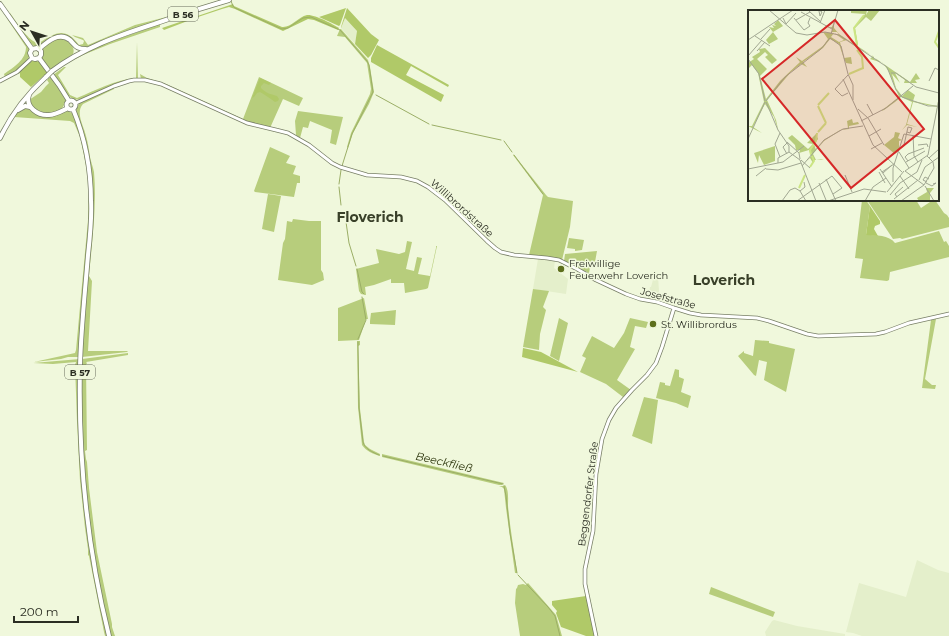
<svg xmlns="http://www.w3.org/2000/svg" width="949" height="636" font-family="Montserrat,sans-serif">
	<rect width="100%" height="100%" fill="#f0f8dc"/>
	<path fill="#e4efcb" d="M 345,18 L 357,31 L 355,44 L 341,28 Z
		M 538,259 L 555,261 L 554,268 L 568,279 L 566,294 L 533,289 Z
		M 654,276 L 658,276 L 659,291 L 657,300 L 648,298 L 650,287 L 651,287 Z
		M 917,560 L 938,570 L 949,573 L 949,636 L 862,636 L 853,633 L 846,632 L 859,583 L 906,597 Z
		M 774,620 L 797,626 L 845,634 L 845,636 L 766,636 L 765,632 L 772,621 Z"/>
	<path fill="#b7cd7c" d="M 221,0 L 224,0 L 165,18 L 84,48 L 81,48 L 62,35 L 40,47 L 35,47 L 29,42 L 8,13 L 10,13 C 16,21 29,43 39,43 C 55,33 65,26 79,45 L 83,44 L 84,41 L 83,40 L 75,37 L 72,35 L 83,38 L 88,45 L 135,25 L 178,14 Z
		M 6,15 L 30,49 L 29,57 L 25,63 L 18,70 L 5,77 L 4,74 C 14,67 26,60 26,47 L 8,20 L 6,16 Z
		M 160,24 L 160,27 L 110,44 L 83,55 L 68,63 L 86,52 L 104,44 Z
		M 340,29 L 341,29 L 368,60 L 370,67 L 374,92 L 369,104 L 353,133 L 348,148 L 347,147 L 351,133 L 370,94 L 371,89 L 367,63 L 345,37 L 337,36 Z
		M 61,38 C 68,41 76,46 73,54 L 50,71 C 47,67 43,64 42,60 C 39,51 47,42 55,39 C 57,39 59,39 61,38 Z
		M 137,42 L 138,79 L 121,82 L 81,99 C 68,103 60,84 53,75 L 64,67 L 66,67 L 58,75 L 70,95 L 77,98 C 96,90 115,80 136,78 Z
		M 140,74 L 147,78 L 166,84 L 243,119 L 259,77 L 303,98 L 299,106 L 283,99 L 270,128 L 256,125 L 243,120 L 167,85 L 161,83 L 141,79 Z
		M 51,76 L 66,101 C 65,102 64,105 63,107 C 55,118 33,114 29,100 L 41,92 L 46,86 L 49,83 L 47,80 Z
		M 114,87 L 114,89 L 83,104 C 75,113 84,126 86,136 C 88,143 89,150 90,157 C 91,162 93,167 94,172 C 97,206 92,242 89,276 L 92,281 L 88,351 L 128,351 L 127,352 L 82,357 L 93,205 L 92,178 L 81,126 L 76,111 L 78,105 L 81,102 Z
		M 22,108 C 31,106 35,115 44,117 C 54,119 63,108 70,112 C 81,117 85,158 87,170 C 88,175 90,180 90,185 C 91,192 90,200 90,207 L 80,357 L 68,357 L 61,359 L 34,362 L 75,353 L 76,350 L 88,220 L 89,187 L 88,175 L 82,146 L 80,137 L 74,123 L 70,121 L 14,117 L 19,110 Z
		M 298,111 L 343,117 L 336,145 L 330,143 L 332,130 L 310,121 L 308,128 L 303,127 L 300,138 L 296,135 L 295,121 Z
		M 270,147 L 290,156 L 286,163 L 296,166 L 293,174 L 300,176 L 300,183 L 297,183 L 294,197 L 255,192 L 254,191 Z
		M 513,155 L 514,155 L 515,156 L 546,195 L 548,197 L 573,201 L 570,227 L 562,260 L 529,255 L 543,195 Z
		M 268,194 L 281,196 L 274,232 L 262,229 Z
		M 862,200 L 866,200 L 870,206 L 866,235 C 876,235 889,235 895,243 L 939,231 L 944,242 L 946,241 L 949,246 L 949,257 L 890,272 L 889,280 L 887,281 L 860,278 L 863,259 L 855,258 Z
		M 867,200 L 916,200 L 921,208 L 933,200 L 935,200 L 944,213 L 947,215 L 949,218 L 949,227 L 902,239 L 900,238 L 893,239 Z
		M 293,219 L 309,221 L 321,221 L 321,270 L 323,273 L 324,280 L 312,285 L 278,280 L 283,243 L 285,239 L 287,221 L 292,222 Z
		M 569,238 L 584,240 L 582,250 L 575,251 L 575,249 L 567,248 Z
		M 407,241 L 412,242 L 406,269 L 414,271 L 417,257 L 422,258 L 418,274 L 430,276 L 436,248 L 436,246 L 437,246 L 428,288 L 426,289 L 405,293 L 404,283 L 391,283 L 391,279 L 374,285 L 365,287 L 366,295 L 361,294 L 359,291 L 356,269 L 379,263 L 376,249 L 399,254 L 405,252 Z
		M 597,251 L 595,262 L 591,262 L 589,273 L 564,261 L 565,254 Z
		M 533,289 L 549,291 L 543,307 L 546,310 L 540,334 L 539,350 L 523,347 Z
		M 364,298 L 368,319 L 366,319 L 359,340 L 338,341 L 338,308 Z
		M 396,310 L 395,325 L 370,324 L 370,321 L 371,313 Z
		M 559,318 L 568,323 L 559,361 L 550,356 Z
		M 630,318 L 648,322 L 646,328 L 635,326 L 630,347 L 635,349 L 617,380 L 631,390 L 623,397 L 606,384 L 580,372 L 586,358 L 582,356 L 592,336 L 614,348 L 624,333 Z
		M 936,319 L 925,379 L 932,385 L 936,385 L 935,389 L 922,388 L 931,320 Z
		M 755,340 L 769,341 L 769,343 L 795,349 L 786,392 L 764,380 L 767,362 L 759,360 L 756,376 L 754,375 L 738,356 L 744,351 L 744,353 L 753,356 Z
		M 357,341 L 360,341 L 360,345 L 358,346 L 360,409 L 364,442 L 365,445 L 370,449 L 380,454 L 380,456 C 373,454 366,451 362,445 L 358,407 Z
		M 128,353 L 128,355 L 86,362 L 87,363 L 86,365 L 87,450 L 85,451 L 86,459 L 87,462 L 89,488 L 97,552 L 112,624 L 112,627 L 115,636 L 111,636 L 101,592 L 93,552 L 84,472 L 81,401 L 82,359 Z
		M 80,359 L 85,506 L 108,636 L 105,636 L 104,632 L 89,556 L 88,555 L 88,549 L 85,528 L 80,481 L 77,422 L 75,365 L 76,362 L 53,364 L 33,363 Z
		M 675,369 L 679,370 L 679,377 L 684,379 L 681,392 L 691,396 L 688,408 L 676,403 L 656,398 L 660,382 L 665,383 L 665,385 L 670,386 Z
		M 644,397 L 658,400 L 652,444 L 632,436 Z
		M 382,454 L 504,483 L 502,485 L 499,485 L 382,457 Z
		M 505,485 C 509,490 508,499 508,506 C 510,528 514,550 517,572 L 517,573 L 515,573 L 506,508 L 504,489 L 502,487 L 499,486 L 503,486 Z
		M 528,583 L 556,615 L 562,636 L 520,636 L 515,603 L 516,589 L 517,588 L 518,585 L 523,584 L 526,585 Z
		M 711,587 L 775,612 L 773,617 L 709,594 Z"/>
	<path fill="#b0c968" d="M 233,4 L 234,6 L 282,27 C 291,28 298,17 307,15 C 314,14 333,24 339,28 L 338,30 L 314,20 L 308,19 L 283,31 L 235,9 L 229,7 L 222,9 L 198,17 L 164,30 L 162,28 Z
		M 346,8 L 340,25 L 339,26 L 319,17 Z
		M 347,8 L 371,34 L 379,40 L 371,55 L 368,58 L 355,44 L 357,31 L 345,18 L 341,28 L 341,27 Z
		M 377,45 L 449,85 L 448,87 L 411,66 L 406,75 L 444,95 L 441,102 L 371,62 L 371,58 Z
		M 33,60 C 40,60 43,67 48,72 L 31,87 L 20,77 L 20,74 L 19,72 Z
		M 260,78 L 271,83 L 269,85 L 264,83 L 261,86 L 261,88 C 266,93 270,94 277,96 L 279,99 L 278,101 L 275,102 C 270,98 265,95 260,92 L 257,93 L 254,97 L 252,98 Z
		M 870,206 L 880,221 L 880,224 L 875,226 L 874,229 L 878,236 L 866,235 Z
		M 523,348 L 541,352 L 578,372 L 522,357 Z
		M 586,596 L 595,636 L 586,636 L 561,627 L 556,613 L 557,611 L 552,605 L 552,601 Z"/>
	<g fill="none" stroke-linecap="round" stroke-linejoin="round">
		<path stroke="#9bae66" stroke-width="1" d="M 231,1 L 233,6 L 235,8 L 282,29 L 288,28 L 303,18 L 311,17 L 340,30 L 367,61 L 369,65 L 373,92 L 352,134 L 342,166
			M 376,95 L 429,124
			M 432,125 L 501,140
			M 504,141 L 512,152
			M 514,155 L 543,194
			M 339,184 L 341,170
			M 339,187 L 341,205
			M 346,222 L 349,243 L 356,266
			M 357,269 L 362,292 L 364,294
			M 358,339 L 366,320 L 362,297
			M 358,342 L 359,408 L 363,442 C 365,449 372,452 379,455
			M 383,456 L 503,484
			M 504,486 L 506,496 L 510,533 L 517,573
			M 518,575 L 548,607 L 555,616 L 560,636"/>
		<g stroke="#787f66" stroke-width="4.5">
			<path id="minor" d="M 0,81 L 17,72 L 32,58
				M 76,103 L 114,86 L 129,81 L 134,80 L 145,80 L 161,84 L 247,123 L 276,130 L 288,133 L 309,145 L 332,163 L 340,167 L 367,175 L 401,177 L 417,181 L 428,187 L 445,200 L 487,241 L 495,248 L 501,252 L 514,255 L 547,258 L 559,260 L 577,269 L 596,280 L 626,294 L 640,299 L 657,302 L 674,308 L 690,313 L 701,315 L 757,318 L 769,321 L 807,334 L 818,336 L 876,334 L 885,332 L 909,323 L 949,314
				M 596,636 L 585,584 L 585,569 L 593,531 L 596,474 L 602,439 L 609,420 L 616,408 L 632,390 L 647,375 L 656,363 L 662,347 L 674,308"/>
		</g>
		<g stroke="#787f66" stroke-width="5.5">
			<path id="major" d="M 0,4 L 32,49
				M 32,49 L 37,48 L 41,51 L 41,55 L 39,58
				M 32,49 L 30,53 L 32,58 L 35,59 L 39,58
				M 39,49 C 47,42 59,31 70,40 C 76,46 76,49 86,49
				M 39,58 L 59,85 L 69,101
				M 52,71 C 83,48 117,36 154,24 C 179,15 204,7 229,0
				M 29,95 C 25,107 38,116 49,115 C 55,115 62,111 68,108
				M66.5 105a4.5 4.5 0 1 1 9 0a4.5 4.5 0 1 1-9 0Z
				M 73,109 C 85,138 91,169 91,201 C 92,219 90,237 88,255 C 85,292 81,329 80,366 C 78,457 87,548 109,636
				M 18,110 L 25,106 L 30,107
				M 0,138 C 12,113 26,95 46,77"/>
		</g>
		<use href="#minor" stroke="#fff" stroke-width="3"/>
		<use href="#major" stroke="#fff" stroke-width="4"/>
		<g stroke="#787f66" stroke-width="5.5" stroke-linecap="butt">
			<path id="major-bridge" d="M 46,77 L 52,71"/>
		</g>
		<use href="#major-bridge" stroke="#fff" stroke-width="4"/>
	</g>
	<g fill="#5d6f1c" stroke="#f0f8dc" stroke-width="1.5">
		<circle cx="561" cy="269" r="4"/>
		<circle cx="653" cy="324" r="4"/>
	</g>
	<g text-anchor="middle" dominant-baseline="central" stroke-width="3" stroke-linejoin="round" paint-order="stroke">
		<g fill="#f0f8dc" stroke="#666b5a" stroke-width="1">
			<rect x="168" y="7" width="30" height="14" rx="3"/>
			<rect x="65" y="365" width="30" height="14" rx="3"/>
		</g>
		<g font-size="9" font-weight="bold" fill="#2b2e23">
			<text x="183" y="14">B 56</text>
			<text x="80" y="372">B 57</text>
		</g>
		<g font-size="10" fill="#2b2e23" stroke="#f0f8dc">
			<text transform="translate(462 208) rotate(42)">Willibrordstraße</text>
			<text transform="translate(668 298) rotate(15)">Josefstraße</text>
			<text transform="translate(588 494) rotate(-83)">Beggendorfer Straße</text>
		</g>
		<g font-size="10" fill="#2b2e23" stroke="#f0f8dc" text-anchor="start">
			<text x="569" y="263">Freiwillige<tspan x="569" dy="12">Feuerwehr Loverich</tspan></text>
			<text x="661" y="324">St. Willibrordus</text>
		</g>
		<g font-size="11" font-style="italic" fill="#2c350c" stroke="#f0f8dc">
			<text transform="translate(444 462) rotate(13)">Beeckfließ</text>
		</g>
		<g font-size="14" font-weight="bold" fill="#394029" stroke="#f0f8dc">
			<text x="370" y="217">Floverich</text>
			<text x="724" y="280">Loverich</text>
		</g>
	</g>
	<g transform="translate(748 10)">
		<rect width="191" height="191" fill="#f0f8dc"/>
		<path d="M 103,0 L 119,0 L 118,5 L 121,0 L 132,0 L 123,11 L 118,7 L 107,18 L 110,35 L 109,36 L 111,37 L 126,47 L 126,49 L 129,50 L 127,48 L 162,72 L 168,63 L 172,69 L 167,70 L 169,73 L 156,73 L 157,70 L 147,63 L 152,73 L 144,64 L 148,78 L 154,86 L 160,80 L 167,85 L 165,91 L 189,96 L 191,87 L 184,128 L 189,97 L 165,92 L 159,114 L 169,117 L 159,115 L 154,120 L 158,115 L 164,92 L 153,87 L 147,92 L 136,100 L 133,101 L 151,87 L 141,62 L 135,53 L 122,49 L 125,46 L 110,38 L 95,27 L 99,30 L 92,32 L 96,48 L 103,47 L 104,54 L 98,53 L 96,49 L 91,34 L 82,29 L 75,38 L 55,52 L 59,57 L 53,54 L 43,62 L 19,90 L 28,110 L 30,119 L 30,120 L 26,107 L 17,94 L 5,117 L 14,123 L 0,116 L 4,116 L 16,92 L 10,63 L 4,55 L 0,59 L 0,53 L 6,49 L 4,47 L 12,42 L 11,39 L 17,38 L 29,50 L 24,54 L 17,47 L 20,45 L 17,42 L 9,49 L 19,59 L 12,66 L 18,89 L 32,71 L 52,52 L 48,47 L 54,51 L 75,36 L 80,29 L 75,22 L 86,23 L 83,27 L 91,32 L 96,30 L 86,23 L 91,25 L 89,22 L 84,22 L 84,18 L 79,17 L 84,17 L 86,12 L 86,18 L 91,24 L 109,36 L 106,18 L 117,4 L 103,3 ZM 30,10 L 35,16 L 25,22 L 30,29 L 21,34 L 18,30 L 25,22 L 21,17 L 26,18 L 24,15 L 28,16 L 26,14 ZM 104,109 L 105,113 L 110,112 L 111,114 L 101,116 L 101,119 L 93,120 L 76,131 L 65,144 L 68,150 L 76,149 L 73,150 L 66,150 L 65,153 L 62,148 L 59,151 L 63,146 L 61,140 L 51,143 L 52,140 L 48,140 L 47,135 L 40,128 L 44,125 L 60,139 L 65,134 L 59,133 L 68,124 L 70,129 L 66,134 L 68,140 L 76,130 L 92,120 L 100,118 L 99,111 ZM 147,122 L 152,123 L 150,128 L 154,130 L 151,131 L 151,139 L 147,144 L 136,135 L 146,127 ZM 27,136 L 27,151 L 16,155 L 11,145 L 10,153 L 6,143 ZM 178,178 L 186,178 L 182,183 L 182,191 L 171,191 L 169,188 L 179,182 Z" fill="#b7cd7c"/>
		<path fill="none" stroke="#cbe583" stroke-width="2" d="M 191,21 L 187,32 L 191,38M 109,35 L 106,18 L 116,5M 101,64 L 115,58 L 114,47 L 109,40M 70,95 L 81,83M 70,96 L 78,113M 70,122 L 78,113M 63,145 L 62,140 L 68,131 L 69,123M 62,157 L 66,151 L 64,146M 51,178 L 57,165"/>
		<path fill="none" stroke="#a1a792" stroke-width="1" d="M 21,0 L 48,23 L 59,25 L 77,22 L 91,25 L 139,57 L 148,80 L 154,87 L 180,96 L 189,96M 71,0 L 74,2 L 72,6 L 71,1M 61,1 L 73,12M 53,2 L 84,19M 35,8 L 38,14 L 48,3M 46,8 L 56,20 L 62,16 L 60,13 L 62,8M 48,10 L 62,2M 72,13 L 77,0M 83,24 L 90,0M 7,26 L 22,36M 82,28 L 93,36 L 100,64 L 105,75 L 105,90M 13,29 L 22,19M 0,30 L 45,0M 9,41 L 17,32M 0,46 L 14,30M 0,49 L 11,64 L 17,91M 143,63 L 148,63 L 168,77 L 191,83M 95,69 L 125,135 L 154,162M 181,71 L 187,58 L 191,60M 100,83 L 94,86 L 87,79 L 100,65M 18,91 L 37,67 L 73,39 L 82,28M 18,92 L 30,120 L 41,136 L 41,142M 119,94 L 125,105M 110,99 L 120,108M 120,108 L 136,135M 113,111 L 138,98 L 165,76M 159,122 L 162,123 L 164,118 L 160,117M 165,125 L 166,146 L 170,152M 121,126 L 133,119M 0,129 L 17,92M 39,132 L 51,143 L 52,149M 39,133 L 35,137 L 39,144M 156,135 L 160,117M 170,135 L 179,134 L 180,137M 123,139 L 134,133M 41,142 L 52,150 L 68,191M 151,142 L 161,158M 32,147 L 27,134 L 32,123M 181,148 L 191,139M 53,150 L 62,158M 160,151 L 157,147 L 160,144 L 176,138M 158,152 L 177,141M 30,153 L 30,148 L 41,142M 54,156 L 76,130 L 95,119 L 115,116M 0,159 L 35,152 L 56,136M 18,159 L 30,160 L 53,153M 132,159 L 144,177M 157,161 L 176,175M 157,161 L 180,145 L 191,89M 131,162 L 137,173M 134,162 L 146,154M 135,163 L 144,155M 97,165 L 104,182M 8,166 L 18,158M 152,166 L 161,179M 78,169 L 88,191M 171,170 L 177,157 L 191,147M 56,172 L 57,177 L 52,181 L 58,191M 145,172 L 145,158 L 156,124 L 183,129M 179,172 L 175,170 L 177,167 L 181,169M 71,173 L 78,190M 178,173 L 184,176 L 188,173 L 185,174M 176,175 L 186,158 L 185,152 L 179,146M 177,176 L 186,191M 139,182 L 156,161M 142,185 L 152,173 L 169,162 L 174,150M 149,187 L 147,184 L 155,177M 146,189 L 170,170M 34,191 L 42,180 L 47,178 L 52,181M 49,191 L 84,166 L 94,178 L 85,184M 80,191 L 116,179 L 138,182M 117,191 L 125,177 L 138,168M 153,191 L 176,175"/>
		<path fill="#d62828" fill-opacity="0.15" stroke="#d62828" stroke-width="2" d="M 87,10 L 176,119 L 103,178 L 14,69 Z"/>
		<rect width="191" height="191" fill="none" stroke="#2b2e23" stroke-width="2"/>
	</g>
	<g transform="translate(32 32) rotate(309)" stroke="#f0f8dc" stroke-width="3" paint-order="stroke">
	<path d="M0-3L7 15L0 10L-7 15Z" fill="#2b2e23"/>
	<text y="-6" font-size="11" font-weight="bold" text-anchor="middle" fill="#2b2e23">N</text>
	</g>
	<path d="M14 616v6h64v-6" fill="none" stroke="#2b2e23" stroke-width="2"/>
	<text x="20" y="616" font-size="12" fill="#2b2e23" stroke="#f0f8dc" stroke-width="3" paint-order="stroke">200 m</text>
</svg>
